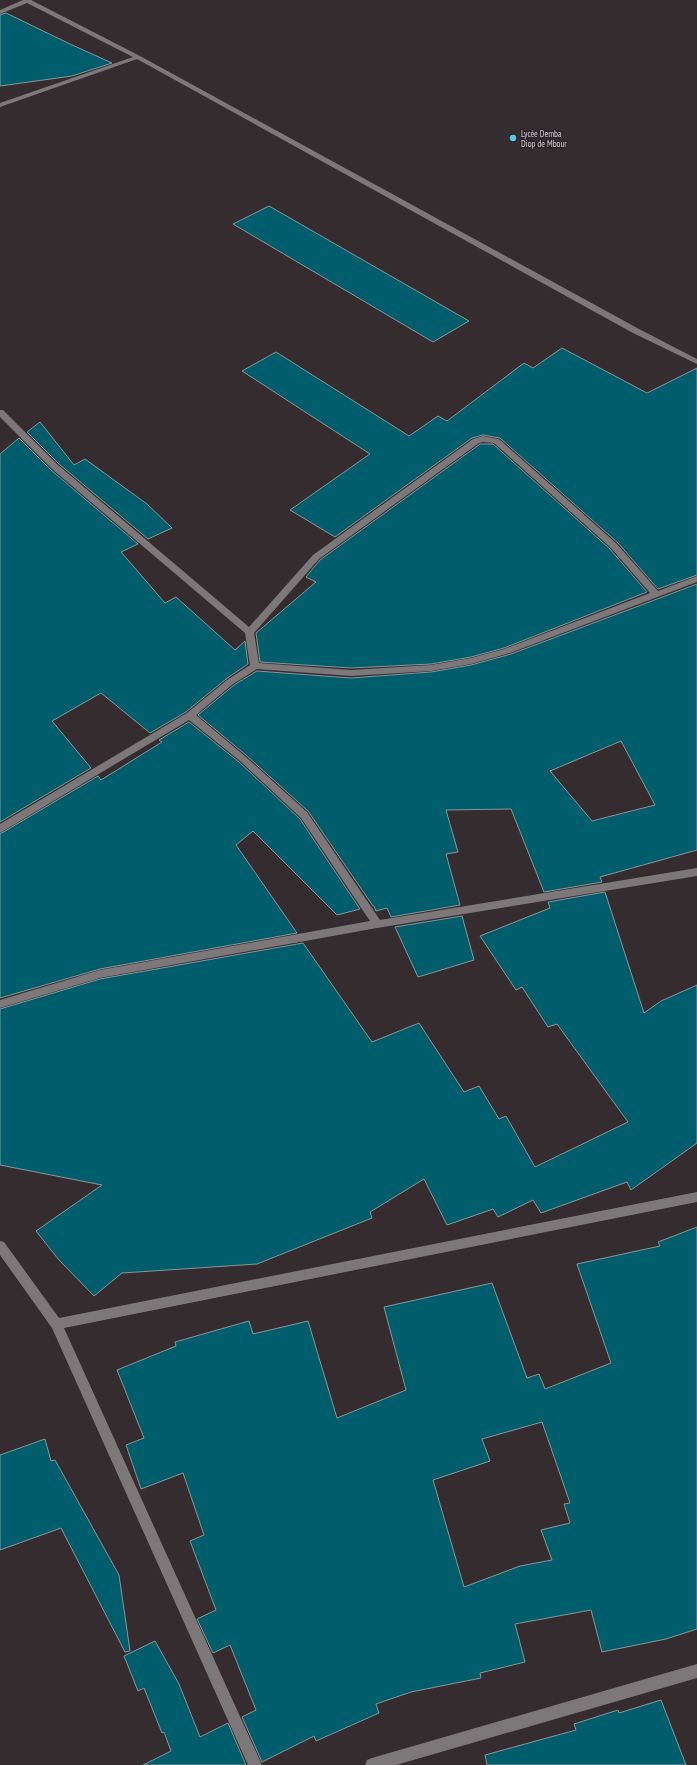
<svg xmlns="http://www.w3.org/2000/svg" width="697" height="1765" font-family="'PT Sans Narrow',sans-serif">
	<rect width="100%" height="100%" fill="#352c30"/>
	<path fill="#005d6c" stroke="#8b9799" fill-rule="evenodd" d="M 6,13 L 70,44 L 112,63 L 72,76 L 0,86 L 0,15 Z
		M 269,206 L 469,321 L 433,342 L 233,224 Z
		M 562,348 L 647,393 L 697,368 L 697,575 L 658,589 L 618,543 L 500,438 L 483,435 L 472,438 L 335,537 L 290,510 L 370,454 L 242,371 L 276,352 L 409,436 L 438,416 L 447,421 L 524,363 L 533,368 Z
		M 40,422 L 74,465 L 85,459 L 147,504 L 172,528 L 148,539 L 59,464 L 27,432 Z
		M 19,438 L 51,470 L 138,544 L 121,552 L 165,603 L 176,597 L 235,650 L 245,641 L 248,664 L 226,679 L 186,712 L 150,733 L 101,693 L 52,721 L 91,768 L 0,822 L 0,454 Z
		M 480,444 L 493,444 L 610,549 L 647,592 L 504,648 L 471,657 L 431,664 L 351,668 L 260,662 L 256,633 L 316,582 L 306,577 L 320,560 Z
		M 697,584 L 697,850 L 600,877 L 602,882 L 544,892 L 511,809 L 446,810 L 458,852 L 446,854 L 460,905 L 391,917 L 387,908 L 376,911 L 374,906 L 373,906 L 308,811 L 247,756 L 198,715 L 234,685 L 257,671 L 351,678 L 431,672 L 471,665 L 511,654 ZM 621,741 L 655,805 L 592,821 L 550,771 Z
		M 189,722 L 239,762 L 300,819 L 360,909 L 337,915 L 253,831 L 236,845 L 297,933 L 100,969 L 0,998 L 0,834 L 98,776 L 101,780 L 162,742 L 159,740 Z
		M 605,892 L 644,1013 L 661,1001 L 697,985 L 697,1143 L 631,1190 L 627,1182 L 541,1213 L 533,1200 L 498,1217 L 493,1209 L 447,1225 L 424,1179 L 370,1212 L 372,1218 L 257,1264 L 122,1273 L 94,1296 L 59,1260 L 36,1231 L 102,1185 L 0,1165 L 0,1009 L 100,979 L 303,943 L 372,1042 L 419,1023 L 464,1092 L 479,1086 L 499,1119 L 506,1116 L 535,1167 L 628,1122 L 557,1024 L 548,1027 L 522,987 L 516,990 L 480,936 L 550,908 L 548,902 Z
		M 462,916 L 474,960 L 418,977 L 395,927 Z
		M 697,1227 L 697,1629 L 666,1639 L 602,1652 L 591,1610 L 515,1624 L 525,1662 L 480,1673 L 481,1678 L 411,1692 L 376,1704 L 379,1713 L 316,1741 L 314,1736 L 262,1762 L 242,1717 L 256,1710 L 230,1645 L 213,1653 L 197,1619 L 216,1610 L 190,1541 L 204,1535 L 183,1473 L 141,1489 L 126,1445 L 144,1438 L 117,1370 L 176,1346 L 175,1342 L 249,1321 L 253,1334 L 308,1321 L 337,1418 L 406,1390 L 384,1307 L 492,1283 L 527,1378 L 539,1374 L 545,1389 L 611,1363 L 577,1264 L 660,1246 L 658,1242 ZM 542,1422 L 570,1503 L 564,1504 L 570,1523 L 541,1530 L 552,1560 L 520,1566 L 464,1587 L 433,1480 L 490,1461 L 482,1439 Z
		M 45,1439 L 51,1461 L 55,1460 L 119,1575 L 130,1651 L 125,1652 L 61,1528 L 0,1550 L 0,1455 Z
		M 155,1641 L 179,1684 L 200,1737 L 228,1723 L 246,1765 L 143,1765 L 171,1751 L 164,1732 L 162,1733 L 144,1688 L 138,1691 L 124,1656 Z
		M 661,1700 L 686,1765 L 487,1765 L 485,1755 L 576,1730 L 574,1724 L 618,1710 L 619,1713 Z"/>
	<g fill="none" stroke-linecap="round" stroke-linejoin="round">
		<path fill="#7c787a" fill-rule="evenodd" d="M 23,0 L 31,0 L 140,56 L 639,329 L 697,359 L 697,364 L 633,333 L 137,59 L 0,107 L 0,103 L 133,57 L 27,3 L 0,14 L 0,10 Z
			M 0,410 L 3,410 L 58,465 L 249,627 L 313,555 L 473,439 L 483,436 L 499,439 L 617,544 L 658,591 L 697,576 L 697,582 L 510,653 L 471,664 L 431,671 L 351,676 L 257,669 L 233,684 L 196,715 L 246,757 L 307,812 L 380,920 L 697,868 L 697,876 L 377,928 L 100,978 L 0,1008 L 0,1000 L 100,970 L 370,921 L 301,818 L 240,761 L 189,720 L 0,833 L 0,824 L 187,713 L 227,680 L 250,665 L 245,633 L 52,469 L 0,417 ZM 483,442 L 494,443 L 611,548 L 650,593 L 504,649 L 471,658 L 431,665 L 351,670 L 259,663 L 254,633 L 319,559 L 479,443 Z
			M 697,1192 L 697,1202 L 64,1328 L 262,1765 L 248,1765 L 52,1328 L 0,1255 L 0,1241 L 4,1242 L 59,1318 Z
			M 697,1664 L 697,1678 L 396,1765 L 365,1765 L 367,1760 L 372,1758 Z"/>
	</g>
	<circle fill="#56c9e1" stroke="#2a2327" stroke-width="1.5" cx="513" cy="138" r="4"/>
	<g text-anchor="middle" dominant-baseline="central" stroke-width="3" stroke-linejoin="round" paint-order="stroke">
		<g font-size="9" fill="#d7d2d5" stroke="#2a2327" text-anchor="start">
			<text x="521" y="133">Lycée Demba<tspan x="521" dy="10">Diop de Mbour</tspan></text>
		</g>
	</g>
</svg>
